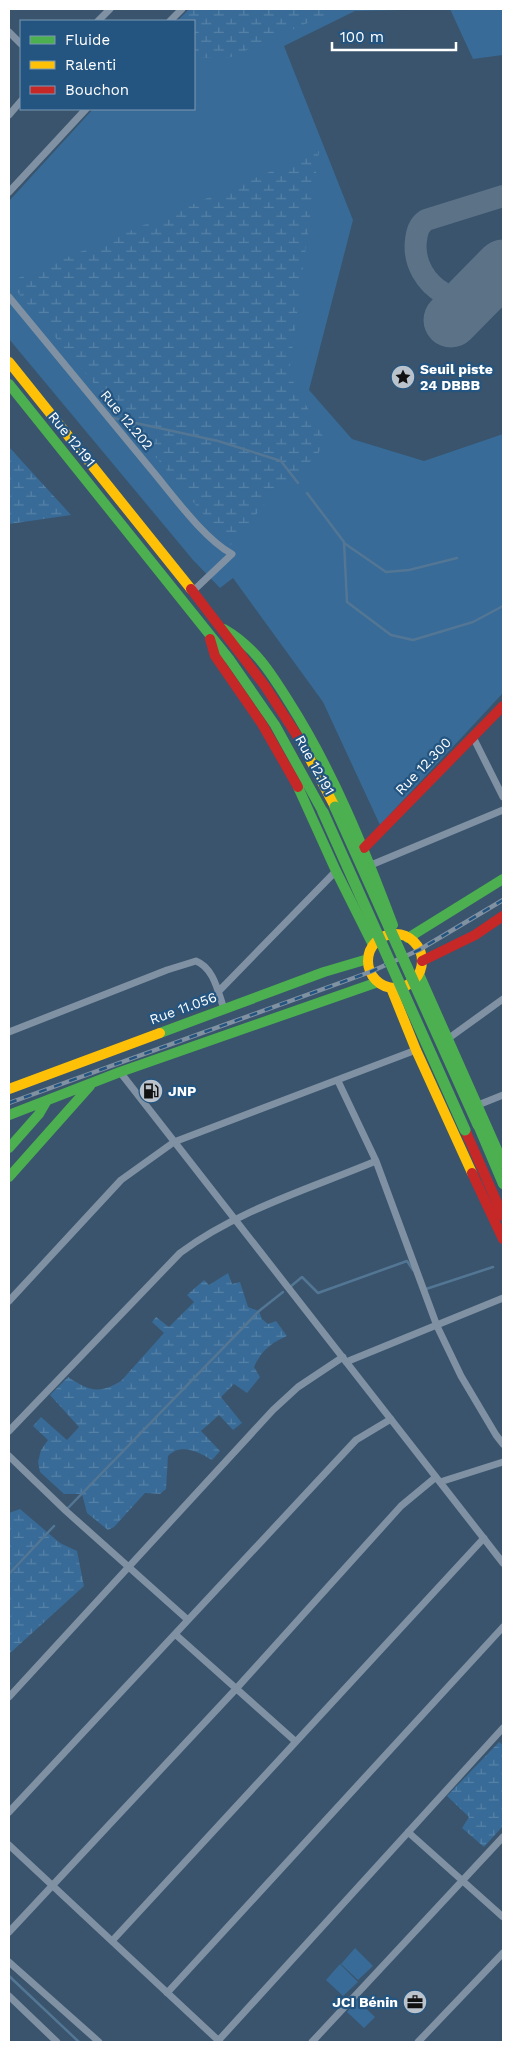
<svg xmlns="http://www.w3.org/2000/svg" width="512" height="2051" font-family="'Work Sans',sans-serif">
	<defs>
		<pattern id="wetland-marsh" width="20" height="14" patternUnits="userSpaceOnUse" patternTransform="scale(1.25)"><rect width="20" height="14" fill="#386b97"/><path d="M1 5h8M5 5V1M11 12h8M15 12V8" fill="none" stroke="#5681a7"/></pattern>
	</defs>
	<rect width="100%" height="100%" fill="#39546c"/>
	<path fill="#386b97" d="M 189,9 L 503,9 L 503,55 L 473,59 L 450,9 L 355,11 L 284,46 L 353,220 L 309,390 L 352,439 L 424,461 L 503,434 L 503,693 L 380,825 L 323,702 L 233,578 L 220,588 L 193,560 L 9,339 L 9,201 L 93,109 L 194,109 L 194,21 L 177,21 Z
		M 355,1948 L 373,1966 L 358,1980 L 341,1964 Z
		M 340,1964 L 358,1982 L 343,1996 L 326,1980 Z
		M 355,1998 L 375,2017 L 364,2028 L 347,2012 L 351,2007 L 349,2004 Z"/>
	<path fill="url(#wetland-marsh)" d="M 194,9 L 339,9 L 229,58 L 194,58 L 194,21 L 182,21 Z
		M 319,151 L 289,374 L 325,440 L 317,456 L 278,488 L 230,546 L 9,282 Z
		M 9,447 L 71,515 L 9,524 Z
		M 228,1273 L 232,1284 L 240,1282 L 248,1307 L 259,1311 L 262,1319 L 268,1324 L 276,1321 L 287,1336 C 271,1343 262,1350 254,1367 L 260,1377 L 247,1393 L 234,1384 L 221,1397 L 242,1423 L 233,1430 L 219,1415 L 201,1431 L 220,1451 L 212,1460 C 197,1451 181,1443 168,1456 L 166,1489 L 160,1494 L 145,1493 L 114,1527 L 108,1530 L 87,1513 L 82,1494 L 64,1494 L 40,1472 L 38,1462 L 41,1450 L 48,1440 L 33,1426 L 41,1417 L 67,1440 L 79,1427 L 50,1395 L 68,1377 C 88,1390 98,1395 121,1381 L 164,1333 L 152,1322 L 156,1317 L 169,1327 L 194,1302 L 187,1295 L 204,1280 L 209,1285 Z
		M 20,1509 L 60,1543 L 77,1551 L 84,1586 L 9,1654 L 9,1513 Z
		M 499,1742 L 503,1745 L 503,1826 L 484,1847 L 462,1828 L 469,1817 L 447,1796 Z"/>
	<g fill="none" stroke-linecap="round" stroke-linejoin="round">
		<path stroke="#537694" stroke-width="2.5" d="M 113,418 L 218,441 L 281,461 L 298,483
			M 307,493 L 344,542 L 347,602 L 391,635 L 413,640 L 473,622 L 503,606
			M 344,543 L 386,572 L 409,570 L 457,558
			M 290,1287 L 302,1277 L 318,1293 L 407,1261 L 413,1270
			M 426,1289 L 493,1267
			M 67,1509 L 259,1311 L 283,1292
			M 9,1574 L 54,1526
			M 9,1976 L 79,2042"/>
		<path stroke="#5c7287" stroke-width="22" d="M 503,196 L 426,220 C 419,225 417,231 416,240 C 410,286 468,321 503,287"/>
		<path stroke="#5c7287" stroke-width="55" d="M 451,320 L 503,267"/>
		<path stroke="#7f91a2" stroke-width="7" d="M 98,21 L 110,9
			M 170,21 L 182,9
			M 9,32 L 21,44
			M 9,115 L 21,101
			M 9,192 L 86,109
			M 9,297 C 56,354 103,411 150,468 C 172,494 203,538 232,554 L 193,591
			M 473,737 L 503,797
			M 371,865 L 503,810
			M 218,992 L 336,871
			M 9,1032 L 167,970 L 196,961 C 214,968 218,992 224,1009
			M 449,1038 L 503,999
			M 120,1072 L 503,1563
			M 338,1081 L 376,1161 L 437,1326 L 461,1376 L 496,1435 L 503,1444
			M 478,1105 L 503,1095
			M 9,1301 L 121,1180 L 174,1142 L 416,1050
			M 346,1362 L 503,1298
			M 9,1431 L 180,1253 C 238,1210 309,1189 376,1161
			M 9,1456 L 66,1511 L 188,1620
			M 440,1482 L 503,1462
			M 175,1634 L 295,1741
			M 9,1697 L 273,1410 L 298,1387 L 343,1357
			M 9,1812 L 356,1440 L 391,1419
			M 408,1832 L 503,1917
			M 9,1845 L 220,2042
			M 9,1932 L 235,1690 L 401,1506 L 436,1477
			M 112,1941 L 484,1538
			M 9,1962 L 99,2042
			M 167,1993 L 503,1627
			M 9,1996 L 57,2042
			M 218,2041 L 503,1728
			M 312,2042 L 503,1837
			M 418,2042 L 503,1953"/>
		<path stroke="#4caf50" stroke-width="10" d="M 9,384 L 230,660 L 275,725 L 323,812
			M 224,629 C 254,646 271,673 289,702 C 333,771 364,848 393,925
			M 298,787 L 336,871 L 373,945
			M 408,938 L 503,879
			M 419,974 L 503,1163
			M 160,1033 L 324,972 L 368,959
			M 9,1115 L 120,1072 L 378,982
			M 478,1125 L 503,1184
			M 9,1148 L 39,1114 L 46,1102
			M 9,1177 L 90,1086"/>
		<path stroke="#ffc107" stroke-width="10" d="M 9,362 L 191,589
			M 300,740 L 335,807
			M368 961a27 27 0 1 1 54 0a27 27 0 1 1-54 0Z
			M 391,988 L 416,1050 L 472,1173
			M 9,1089 L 160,1033"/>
		<path stroke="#c62828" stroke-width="10" d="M 191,589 L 265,686 L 300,740
			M 210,639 L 215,656 L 262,724 L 298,787
			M 364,848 L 503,706
			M 422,961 L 475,935 L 503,916
			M 465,1130 L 503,1216
			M 472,1173 L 503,1239"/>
		<g stroke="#8091a2" stroke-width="4.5">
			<path id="rail" d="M 9,1103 L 370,972 L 419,950 L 503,900"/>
		</g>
		<use href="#rail" stroke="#245581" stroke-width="2.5" stroke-dasharray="8" stroke-linecap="butt"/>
		<path stroke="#4caf50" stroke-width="11" d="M 335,807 L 478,1125
			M 323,812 L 465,1130"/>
	</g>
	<defs>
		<g id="sight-disc" transform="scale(1.25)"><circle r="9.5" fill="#bac3cc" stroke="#245581"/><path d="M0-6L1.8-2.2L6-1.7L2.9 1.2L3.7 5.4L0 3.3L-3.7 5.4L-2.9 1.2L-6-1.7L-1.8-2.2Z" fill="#111"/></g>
		<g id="fuel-disc" transform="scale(1.25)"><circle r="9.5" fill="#bac3cc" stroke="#245581"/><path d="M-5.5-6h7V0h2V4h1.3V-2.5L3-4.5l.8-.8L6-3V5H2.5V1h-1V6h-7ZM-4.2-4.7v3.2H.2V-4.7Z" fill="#111"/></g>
		<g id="office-disc" transform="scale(1.25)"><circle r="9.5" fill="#bac3cc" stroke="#245581"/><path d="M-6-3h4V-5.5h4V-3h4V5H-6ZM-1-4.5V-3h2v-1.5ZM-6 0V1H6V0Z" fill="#111"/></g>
	</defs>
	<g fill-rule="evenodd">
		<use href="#sight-disc" x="403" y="377"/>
		<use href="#fuel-disc" x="151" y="1091"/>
		<use href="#office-disc" x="415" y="2002"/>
	</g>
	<g text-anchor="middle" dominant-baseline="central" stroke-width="4.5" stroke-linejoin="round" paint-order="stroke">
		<g font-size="14" font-weight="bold" fill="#fff" stroke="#245581" text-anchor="start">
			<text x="420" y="369">Seuil piste<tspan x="420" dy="16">24 DBBB</tspan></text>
			<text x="168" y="1091">JNP</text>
			<text x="398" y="2002" text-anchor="end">JCI Bénin</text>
		</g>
		<g font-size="14" fill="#fff" stroke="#245581">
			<text transform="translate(127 420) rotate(50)">Rue 12.202</text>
			<text transform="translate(72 439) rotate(51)">Rue 12.191</text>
			<text transform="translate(315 765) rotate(61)">Rue 12.191</text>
			<text transform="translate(423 766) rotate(-46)">Rue 12.300</text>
			<text transform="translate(183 1008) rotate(-20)">Rue 11.056</text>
		</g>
	</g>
	<rect width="512" height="2051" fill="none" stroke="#ffffff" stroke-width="20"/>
	<rect x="20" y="20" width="175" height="90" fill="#245581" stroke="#7c99b3"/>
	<rect x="30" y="36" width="25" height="8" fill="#4caf50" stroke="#7c99b3"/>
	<text x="65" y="45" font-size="15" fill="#ffffff">Fluide</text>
	<rect x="30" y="61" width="25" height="8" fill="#ffc107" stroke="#7c99b3"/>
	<text x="65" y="70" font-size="15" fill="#ffffff">Ralenti</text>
	<rect x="30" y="86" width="25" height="8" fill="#c62828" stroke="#7c99b3"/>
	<text x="65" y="95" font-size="15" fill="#ffffff">Bouchon</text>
	<path d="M332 42v8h124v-8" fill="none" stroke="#ffffff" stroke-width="2.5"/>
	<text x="340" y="42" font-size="15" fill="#ffffff" stroke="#245581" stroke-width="4" paint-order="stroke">100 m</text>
</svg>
